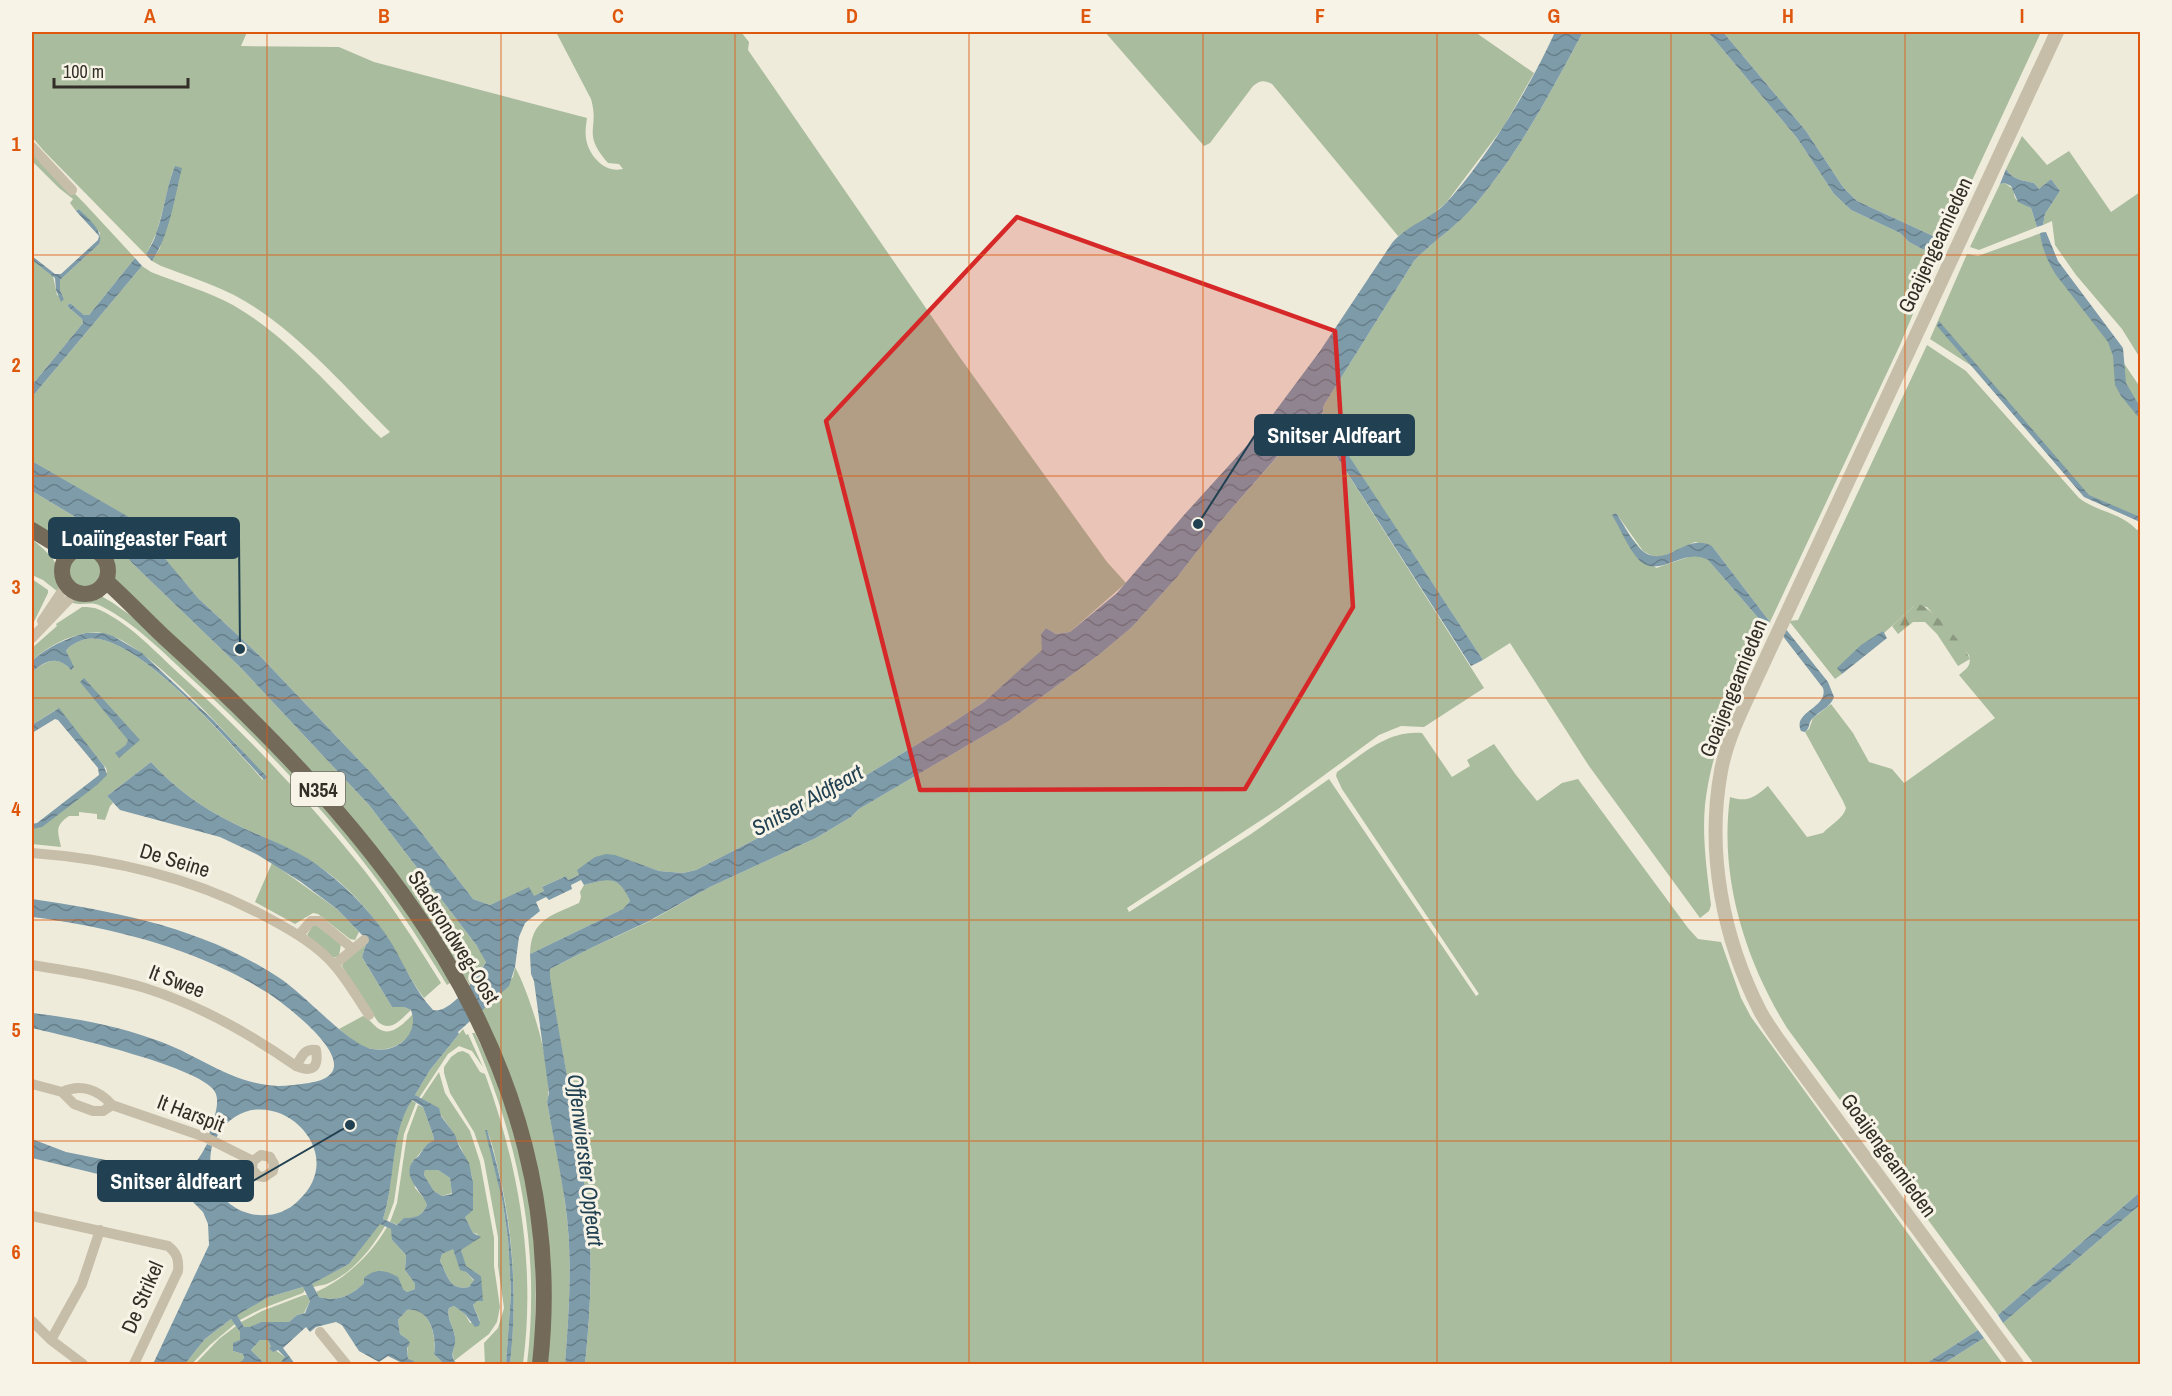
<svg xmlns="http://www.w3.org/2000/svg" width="2172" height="1396" font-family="'Archivo Narrow',sans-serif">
	<defs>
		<pattern id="forest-firs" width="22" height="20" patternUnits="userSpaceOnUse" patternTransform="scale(1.5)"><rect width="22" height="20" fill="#a9bc9d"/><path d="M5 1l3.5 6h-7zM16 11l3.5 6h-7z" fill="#8a9980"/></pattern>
		<pattern id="water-waves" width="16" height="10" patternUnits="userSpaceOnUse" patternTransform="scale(1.5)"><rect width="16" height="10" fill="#7d9ba9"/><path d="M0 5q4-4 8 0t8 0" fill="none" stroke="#677f8a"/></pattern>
	</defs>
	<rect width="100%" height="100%" fill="#efebdb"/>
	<path fill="#a9bc9d" d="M 32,32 L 247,32 L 241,46 L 339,47 L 374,62 L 587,118 C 586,125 585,132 586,138 C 588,155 605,174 623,169 L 619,164 L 608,163 C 581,132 600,130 591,99 L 556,32 L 741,32 L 749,42 L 748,50 L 961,359 L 1107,562 L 1126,583 L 1070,632 L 1056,634 L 1046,628 L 1041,634 L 1043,650 L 984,702 L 944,728 L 809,810 L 762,836 L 696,870 L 683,873 L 659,871 L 641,865 L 579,875 L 568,880 L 566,876 L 542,887 L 544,891 L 533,897 L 529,888 L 490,905 L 473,899 L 418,828 L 375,777 L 261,657 L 198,598 L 132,520 L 32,461 L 32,397 L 142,266 L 151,272 C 178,283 207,291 233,305 C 290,338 334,392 381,438 L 390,432 C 344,386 292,325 234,295 C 210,283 185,275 161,266 L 152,261 L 160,248 L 173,169 L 157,232 L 146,255 L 44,151 L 32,137 Z
		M 1105,32 L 1475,32 L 1534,73 L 1504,126 L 1446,203 L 1428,218 L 1398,236 L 1272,84 C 1264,80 1260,80 1253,86 L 1210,143 L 1204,146 Z
		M 1583,32 L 1708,32 L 1797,138 L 1834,194 L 1851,210 L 1900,233 L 1909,242 L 1922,249 L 1939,252 L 1900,345 L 1770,622 L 1712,546 L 1695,542 L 1663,556 L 1654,557 L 1643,551 L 1616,513 L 1613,515 L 1656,568 L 1694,555 L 1701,556 L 1708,560 L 1767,628 C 1740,685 1712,742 1705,805 C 1702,838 1707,872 1711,905 L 1709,911 L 1700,918 L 1589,766 L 1510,643 L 1483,660 L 1322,416 L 1324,405 L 1414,261 C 1433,241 1456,227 1474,206 C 1519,153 1550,93 1583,32 Z
		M 1723,32 L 2041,32 L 1944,241 L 1857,201 L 1843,187 L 1806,131 Z
		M 2022,136 L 2047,165 L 2069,151 L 2111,212 L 2140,192 L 2140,358 L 2122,329 L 2076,275 L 2055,245 L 2052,221 L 2043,225 L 2045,214 L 2060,191 L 2051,179 L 2039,189 L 2034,183 C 2022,180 2013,180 2006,169 Z
		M 32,150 L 85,204 L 135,258 L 89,315 L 84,315 L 70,303 L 67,306 L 82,319 L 83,323 L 32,385 L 32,260 L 53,276 L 57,295 L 64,299 L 60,290 L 60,280 L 99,244 L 100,233 L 79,209 L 76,211 L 70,203 L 73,199 L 59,188 L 32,161 Z
		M 2005,183 L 2014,190 C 2013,203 2022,201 2031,208 L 2037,227 L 1979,250 L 1970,247 L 2000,184 Z
		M 2044,232 L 2044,245 L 2140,387 L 2140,518 L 2088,495 L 1981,372 L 1930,339 L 1967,254 L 1978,256 Z
		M 1927,345 L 1966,371 L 2079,498 C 2097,512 2122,513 2137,530 L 2140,528 L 2140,1192 L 1998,1315 L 1787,1028 C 1745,960 1719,877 1730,797 C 1747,803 1755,797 1768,786 L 1807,837 L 1823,833 C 1830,825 1844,818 1846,808 L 1843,801 L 1805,732 L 1809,729 L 1813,718 L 1831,704 L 1853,733 L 1869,762 L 1892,769 L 1904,783 L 1995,718 L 1959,675 C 1966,669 1972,666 1969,655 L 1927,607 L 1914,606 L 1884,633 L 1883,631 L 1838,668 L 1842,674 L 1835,679 L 1789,621 L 1798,620 Z
		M 1313,423 L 1316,424 L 1484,688 L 1424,727 L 1401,726 L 1379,735 L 1278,809 L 1127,908 L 1129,912 L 1251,834 L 1329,779 L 1476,996 L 1479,994 L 1342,789 L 1336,776 L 1337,772 C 1364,753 1388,730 1422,733 L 1452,777 L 1470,766 L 1467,760 L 1494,744 L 1516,775 L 1537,801 L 1562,783 L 1578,779 L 1688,928 L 1698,939 L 1721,942 L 1741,998 L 1751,1017 L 1978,1330 L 1925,1364 L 585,1364 C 590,1316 593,1266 588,1218 C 581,1137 562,1057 549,977 L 550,969 L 591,948 L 650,921 L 710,887 L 816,838 L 851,817 L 859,809 L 1009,721 L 1100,654 L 1132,627 L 1178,576 L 1219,523 L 1293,439 L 1304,426 Z
		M 32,491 L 112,539 L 133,564 L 241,668 L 369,805 L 483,954 L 486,962 L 470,985 L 414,901 L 113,581 L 106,555 C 96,545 86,543 73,548 L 32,524 Z
		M 32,539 C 49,554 67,567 58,592 L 43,580 L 32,575 Z
		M69 571a16 16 0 1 1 32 0a16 16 0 1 1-32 0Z
		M 32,579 L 48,590 L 48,593 L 32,626 Z
		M 98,594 L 113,603 L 148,628 L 226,698 L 358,841 L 453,981 L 447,985 C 432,961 417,936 401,913 C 342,827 269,750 193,680 C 166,655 134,622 101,606 C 90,600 80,607 71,602 L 78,597 L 89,598 Z
		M 82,607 C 88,607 94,607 100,610 C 128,623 152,648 174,669 C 243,731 306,798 364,870 C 392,906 417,944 441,983 L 424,998 C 411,981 402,962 391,944 C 373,914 349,887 320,867 C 293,849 264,838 235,824 C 204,809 174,788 151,762 L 107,796 L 113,803 L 110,806 L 105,820 L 97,819 L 97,814 L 79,812 L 79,816 L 69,816 C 54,826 58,832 61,847 L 32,844 L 32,829 L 107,772 L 106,768 L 57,709 L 32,725 L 32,672 C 46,661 58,655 70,669 L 66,651 C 70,645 74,644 80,641 C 127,619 233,747 263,780 L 266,777 C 235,743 145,639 102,633 C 78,630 49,645 32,661 L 32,648 L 57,626 L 56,624 Z
		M 272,863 L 337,909 L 359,932 L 355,940 L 350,939 L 318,914 L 313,913 L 295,924 L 255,902 Z
		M 608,879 C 621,882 625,889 630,901 L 623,909 L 530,954 C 531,919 551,916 579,903 L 581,897 L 580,892 L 584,885 Z
		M 313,925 L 316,925 L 341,944 L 339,956 L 332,958 L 307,935 Z
		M 366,944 L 362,957 L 392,1007 L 404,1007 L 411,1010 C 401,1019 391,1033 378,1022 L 342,966 L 344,960 Z
		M 515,967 C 530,994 555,1073 547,1102 C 553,1136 561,1169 565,1203 C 573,1256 569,1311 565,1364 L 544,1364 L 547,1336 L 505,1067 L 481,1009 L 513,977 Z
		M 413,1014 C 420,1037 392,1053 372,1049 C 360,1047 348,1037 339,1029 L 363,1016 C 370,1019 373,1025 379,1029 C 392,1037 404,1023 413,1014 Z
		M 463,1029 L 466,1035 L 468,1034 L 483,1067 L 472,1051 L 459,1046 L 448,1054 L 419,1098 L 415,1095 L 430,1070 Z
		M 472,1033 L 475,1033 L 509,1104 L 536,1225 L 535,1364 L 527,1364 C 541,1247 519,1141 472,1033 Z
		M 463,1051 L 469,1054 L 480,1072 L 485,1074 C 519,1167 536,1265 523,1364 L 510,1364 C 517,1299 514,1233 498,1169 C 495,1157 492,1139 486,1130 L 503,1204 L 508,1239 L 511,1293 L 506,1364 L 485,1364 L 484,1343 L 498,1328 L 504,1308 L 498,1266 L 498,1237 L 484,1160 L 474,1132 L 450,1093 L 444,1073 L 444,1067 L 451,1057 L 458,1052 Z
		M 439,1072 L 445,1093 L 470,1131 L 480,1162 L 494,1238 L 494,1266 L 500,1307 L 497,1322 L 489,1334 L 454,1361 C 451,1348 456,1345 455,1337 C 454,1327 446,1318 449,1308 L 454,1306 L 465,1314 L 470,1323 L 480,1321 L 473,1305 L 477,1300 L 481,1276 L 465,1266 L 461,1250 L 478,1234 L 473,1233 L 465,1217 C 467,1206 472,1195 473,1184 C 474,1167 444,1112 429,1103 C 427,1101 423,1101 421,1099 Z
		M 411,1100 L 416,1103 L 404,1134 L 394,1202 L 387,1221 L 383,1219 C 391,1196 390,1173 394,1149 C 397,1132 403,1115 411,1100 Z
		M 418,1105 L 423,1107 L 433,1135 L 434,1140 C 424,1145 421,1154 412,1162 L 415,1188 L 425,1199 L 427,1205 C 422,1216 416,1218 404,1219 L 398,1225 L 390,1222 L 397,1203 L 407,1135 Z
		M 425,1170 L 438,1170 L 450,1178 L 452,1193 L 442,1196 L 434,1191 L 424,1175 Z
		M 2140,1205 L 2140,1364 L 2034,1364 L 2003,1323 Z
		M 380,1223 L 385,1226 C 372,1248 354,1271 331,1282 C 324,1286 320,1285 313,1287 L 311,1284 L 349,1264 Z
		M 387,1227 L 392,1229 L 392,1240 L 406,1255 L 405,1270 L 415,1284 L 415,1289 L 407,1292 L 403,1289 L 364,1283 C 351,1296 337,1302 319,1297 L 316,1292 C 345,1279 370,1256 387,1227 Z
		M 453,1248 L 460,1269 L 466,1272 L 474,1281 L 469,1287 C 449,1291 448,1276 440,1261 L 442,1254 Z
		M 303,1287 L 305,1290 L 303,1293 L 261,1309 L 240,1320 L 236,1315 L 269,1297 Z
		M 304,1295 L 307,1295 L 310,1301 L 304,1313 L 297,1315 L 289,1322 L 261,1322 L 250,1328 L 244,1327 L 241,1322 L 262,1311 Z
		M 414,1309 C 432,1315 436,1337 434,1354 L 444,1364 L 412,1364 L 413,1361 L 408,1360 L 407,1339 L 400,1334 L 398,1320 L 407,1310 Z
		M 231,1319 L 235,1324 L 210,1345 L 192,1364 L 185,1364 L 205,1339 Z
		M 236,1326 L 240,1332 L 240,1340 L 233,1351 L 243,1354 L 244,1358 L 242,1362 L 233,1364 L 195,1364 L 219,1339 Z
		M 1984,1338 L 2003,1364 L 1943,1364 Z
		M 260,1340 L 268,1340 L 271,1347 L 285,1357 L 283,1364 L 265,1364 L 251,1350 Z"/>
	<path fill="url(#forest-firs)" d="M 1919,604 C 1933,609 1965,645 1970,659 L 1958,666 L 1937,634 L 1925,622 L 1913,622 L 1898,634 L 1892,626 L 1914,606 Z"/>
	<path fill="url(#water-waves)" fill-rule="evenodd" d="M 1555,32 L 1583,32 C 1550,93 1519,153 1474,206 C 1456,227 1433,241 1414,261 L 1324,405 L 1322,415 L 1483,660 L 1471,666 L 1316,424 L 1304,426 L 1219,523 L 1178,576 L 1132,627 L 1100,654 L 1009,721 L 859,809 L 851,817 L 816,838 L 710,887 L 649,921 L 591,948 L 550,969 L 550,977 C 562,1057 581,1137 588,1218 C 593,1266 590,1316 585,1364 L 565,1364 C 569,1311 573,1256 565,1202 C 560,1169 553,1136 547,1102 L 549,1093 L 534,981 L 531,974 L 530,954 L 623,909 L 630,901 C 618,874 609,879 584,885 L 581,880 L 571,885 L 572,889 L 549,900 L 546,897 L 536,902 L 540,911 L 525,923 L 519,937 L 515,967 L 509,986 L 458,1032 L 459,1034 L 430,1070 L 415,1095 L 439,1108 L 441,1116 L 455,1135 L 459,1146 L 469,1163 L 473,1182 L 473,1210 L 465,1217 L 473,1233 L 481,1237 L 461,1250 L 466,1266 L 481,1276 L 483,1301 L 477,1301 L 473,1305 L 480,1322 L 479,1326 L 475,1327 L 465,1314 L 454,1306 L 449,1308 C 446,1318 454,1327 455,1337 C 457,1348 447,1354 457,1364 L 444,1364 L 434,1354 C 437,1336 430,1307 407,1310 L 398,1320 L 400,1334 L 407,1339 L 410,1343 L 407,1348 L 408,1359 L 414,1361 L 412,1364 L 404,1364 L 388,1356 L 379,1362 L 359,1351 L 342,1325 L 336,1322 L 316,1327 L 310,1332 L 306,1327 L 283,1348 L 295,1364 L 283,1364 L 281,1362 L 285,1357 L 278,1350 L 273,1352 L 269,1348 L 271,1347 L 268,1340 L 260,1340 L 251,1350 L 265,1364 L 233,1364 L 242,1361 L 244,1358 L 243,1354 L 233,1351 L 233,1343 L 240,1340 L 240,1332 L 231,1319 L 205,1339 L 185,1364 L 153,1364 L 209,1245 L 208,1224 L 203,1212 L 193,1202 L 147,1186 L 32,1158 L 32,1139 L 66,1152 L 176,1174 C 192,1172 200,1157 207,1144 L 212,1146 C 205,1176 220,1207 251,1214 C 268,1218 286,1213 298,1201 C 358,1146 257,1066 216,1138 L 209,1135 C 212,1123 220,1106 216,1094 C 209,1068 61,1035 32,1028 L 32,1013 C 74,1018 115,1025 156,1040 C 200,1055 228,1083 278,1086 C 288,1086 299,1084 309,1083 C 376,1073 290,1008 268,993 C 255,985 241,977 228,971 C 169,942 97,925 32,917 L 32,899 C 119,912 203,928 278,977 C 304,993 347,1044 372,1049 C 397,1054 420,1034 411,1010 L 404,1007 L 392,1007 L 362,957 L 366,944 L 364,937 L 337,909 L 301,882 L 258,855 L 220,837 L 120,810 L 107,796 L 151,762 C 174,788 204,809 235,824 C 265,839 298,849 324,870 C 351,891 374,915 392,944 C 405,966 415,991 433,1010 C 450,1015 478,976 486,962 L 477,946 L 369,805 L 241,668 L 133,564 L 112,539 L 32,491 L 32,461 L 132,519 L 198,598 L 261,657 L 375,777 L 418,828 L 473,899 L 490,905 L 529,887 L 534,896 L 544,891 L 542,887 L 566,876 L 568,880 L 579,875 L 577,870 L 595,857 L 606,854 L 615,855 L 659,871 L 683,873 L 696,870 L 762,836 L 809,810 L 944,728 L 984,702 L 1042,650 L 1041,634 L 1046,628 L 1056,634 L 1070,632 L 1117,593 L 1184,515 L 1262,429 L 1320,351 L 1392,243 C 1407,225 1431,219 1447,202 C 1488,157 1530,87 1555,32 ZM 412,1100 L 423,1107 L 433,1135 L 434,1140 C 426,1144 425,1147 420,1154 C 419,1157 415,1158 413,1161 C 401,1178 423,1191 427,1205 C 422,1216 416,1218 404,1218 L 397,1225 L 383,1219 C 396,1180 389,1136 412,1100 ZM 425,1170 L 438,1170 L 450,1178 L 452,1194 L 442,1196 L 434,1191 L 424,1175 ZM 380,1224 L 391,1229 L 392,1240 L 406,1255 L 405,1270 L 415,1284 L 415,1289 L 407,1292 L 403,1289 L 398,1277 C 385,1270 376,1268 364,1278 L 364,1283 C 351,1296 337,1302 319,1297 L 312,1284 L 349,1264 ZM 453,1249 L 460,1270 L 466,1272 L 474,1280 L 469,1287 C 449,1291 448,1276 440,1261 L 442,1254 ZM 303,1287 L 310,1301 L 305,1313 L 297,1315 L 289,1322 L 261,1322 L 250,1327 L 244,1327 L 237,1315 L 269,1297 Z
		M 1708,32 L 1723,32 L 1806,131 L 1843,187 L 1857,201 L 1944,241 L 1939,252 L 1922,249 L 1909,242 L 1900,233 L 1851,210 L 1834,194 L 1797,138 Z
		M 175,166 L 182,168 C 174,199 170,234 152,261 L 146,255 C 149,248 154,242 156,234 C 164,212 166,188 175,166 Z
		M 2006,169 C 2013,180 2022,180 2034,183 L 2039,189 L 2051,179 L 2060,191 L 2045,214 L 2043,225 L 2037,227 L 2031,208 L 2018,202 L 2011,186 L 2005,183 L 2000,184 Z
		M 79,209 C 87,218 105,231 99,244 L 60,280 L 60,290 L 64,299 L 61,302 L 56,290 L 55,278 L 32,260 L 32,256 L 55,274 L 61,274 L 98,240 L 99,236 L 76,211 Z
		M 2046,232 L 2058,261 L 2123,348 L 2126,383 L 2140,407 L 2140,419 L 2121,396 L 2115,385 L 2113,356 L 2108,342 L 2056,275 C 2048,262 2042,249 2040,233 Z
		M 135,258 L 142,266 L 32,397 L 32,385 L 83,323 L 82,319 L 67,306 L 70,303 L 84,315 L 89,315 Z
		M 1939,321 L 2089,495 L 2140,517 L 2140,522 L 2084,497 L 1937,326 Z
		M 1616,513 C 1623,523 1634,545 1644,552 C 1667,568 1686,532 1712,546 L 1770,622 L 1767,628 L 1708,560 C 1683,546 1660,580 1639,560 C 1629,550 1620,528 1612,515 Z
		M 1785,628 L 1828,682 L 1834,697 C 1830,708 1820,710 1812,719 C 1808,724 1810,728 1805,732 L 1801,731 C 1792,711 1829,708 1823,688 L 1782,635 Z
		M 1883,631 L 1887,638 L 1842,674 L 1837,668 L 1861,645 Z
		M 86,633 L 104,633 L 113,636 L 142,653 L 213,720 L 267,777 L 264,780 C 233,747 127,619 80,641 C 74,644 70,645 66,651 L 74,667 L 71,670 C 58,655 46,660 32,672 L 32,661 C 46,648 66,638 86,633 Z
		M 84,678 L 140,740 L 119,758 L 115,753 L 126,745 L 128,740 L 80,682 Z
		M 59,708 L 104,766 L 107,775 L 97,785 L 42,827 L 32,829 L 32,824 L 37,823 L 99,775 L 98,768 L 58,720 L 55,719 L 32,733 L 32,725 Z
		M 485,1130 L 487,1130 C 511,1207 519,1285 510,1364 L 506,1364 L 511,1293 L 508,1239 L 503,1204 Z
		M 2140,1192 L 2140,1205 L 2003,1323 L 1998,1315 Z
		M 1978,1330 L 1984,1338 L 1943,1364 L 1925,1364 Z"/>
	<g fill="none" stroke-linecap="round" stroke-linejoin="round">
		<path stroke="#c6bea8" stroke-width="10" d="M 32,147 L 72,190
			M 42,621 L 66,585
			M 32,638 L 76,592
			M 32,853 C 116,859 198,879 272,920 C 294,932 318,946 335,966 C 348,981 358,999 369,1015
			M 299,935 L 311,921 L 319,921 L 353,949
			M 32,965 C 69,971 108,977 145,988 C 199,1005 249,1033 296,1066 C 312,1073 319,1068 316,1050 C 304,1048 302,1057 296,1066
			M 334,965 L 364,940
			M 32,1084 L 62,1092 L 74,1104 L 93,1111 L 103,1111 L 112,1105
			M 62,1092 C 81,1083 99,1090 112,1105 L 205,1137 L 253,1161 L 252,1169 L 258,1176 L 264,1177 L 273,1171 L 274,1164 L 270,1157 L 261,1155 L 253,1161
			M 32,1216 L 168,1246 C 177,1253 179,1259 178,1271 L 134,1364
			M 32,1321 L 51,1340 L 83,1364
			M 320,1332 L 346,1364
			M 51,1340 L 82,1284 L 100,1230"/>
		<path stroke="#c6bea8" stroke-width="14" d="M 2017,1364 L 1788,1053 C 1779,1040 1768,1026 1760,1011 C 1723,938 1706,853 1721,771 C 1728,733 1749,696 1765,660 L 2057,32"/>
		<path stroke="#746a5a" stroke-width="16" d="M 32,530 L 70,553
			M62 571a23 23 0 1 1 46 0a23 23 0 1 1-46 0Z
			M 106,581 C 126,599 144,618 163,636 C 376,829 574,1057 540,1364"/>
	</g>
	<path fill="#d62828" fill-opacity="0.2" stroke="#d62828" stroke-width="4.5" stroke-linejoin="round" d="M 1017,217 L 1335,331 L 1353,607 L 1245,789 L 920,790 L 826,421 Z"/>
	<path fill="none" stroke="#df570d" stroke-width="1.5" stroke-opacity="0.55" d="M 267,32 L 267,1364M 501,32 L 501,1364M 735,32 L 735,1364M 969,32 L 969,1364M 1203,32 L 1203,1364M 1437,32 L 1437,1364M 1671,32 L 1671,1364M 1905,32 L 1905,1364M 32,255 L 2140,255M 32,476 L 2140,476M 32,698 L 2140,698M 32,920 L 2140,920M 32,1141 L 2140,1141"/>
	<g text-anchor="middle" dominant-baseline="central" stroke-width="6" stroke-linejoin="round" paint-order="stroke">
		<rect fill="#f7f4e7" stroke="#6e6a61" stroke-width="1.5" x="291" y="772" width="54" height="34" rx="4.5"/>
		<g font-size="20" font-weight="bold" fill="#332f28">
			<text x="318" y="789">N354</text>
		</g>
		<g font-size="21" fill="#332f28" stroke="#f7f4e7">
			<text transform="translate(1935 245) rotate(-65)">Goaijengeamieden</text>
			<text transform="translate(1733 688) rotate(-68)">Goaijengeamieden</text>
			<text transform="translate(175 860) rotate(17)">De Seine</text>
			<text transform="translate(454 937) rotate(58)">Stadsrondweg-Oost</text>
			<text transform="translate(177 981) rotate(21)">It Swee</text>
			<text transform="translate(191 1113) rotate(21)">It Harspit</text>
			<text transform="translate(1889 1155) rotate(54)">Goaijengeamieden</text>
			<text transform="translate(142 1297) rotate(-67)">De Strikel</text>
		</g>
		<g font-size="22" font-style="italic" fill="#214051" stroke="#f7f4e7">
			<text transform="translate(807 800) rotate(-29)">Snitser Aldfeart</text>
			<text transform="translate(586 1160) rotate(83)">Offenwierster Opfeart</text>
		</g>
	</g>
	<path fill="none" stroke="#214051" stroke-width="2" d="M1198 524L1255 435M240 649L239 538M350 1125L253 1181"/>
	<g fill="#214051" stroke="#f7f4e7" stroke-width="2">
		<circle cx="1198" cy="524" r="6"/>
		<circle cx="240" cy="649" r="6"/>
		<circle cx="350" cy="1125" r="6"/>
	</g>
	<g fill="#214051" stroke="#214051" stroke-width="2">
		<rect x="1255" y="415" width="159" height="40" rx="6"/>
		<rect x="49" y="518" width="190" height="40" rx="6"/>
		<rect x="98" y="1161" width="155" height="40" rx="6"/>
	</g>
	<g font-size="22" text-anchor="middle" font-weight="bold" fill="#fff">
		<text x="1334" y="443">Snitser Aldfeart</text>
		<text x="144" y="546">Loaiïngeaster Feart</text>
		<text x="176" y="1189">Snitser âldfeart</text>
	</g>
	<rect width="2172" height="1396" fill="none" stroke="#f7f4e7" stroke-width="66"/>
	<path d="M54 78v9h134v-9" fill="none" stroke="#332f28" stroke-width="3"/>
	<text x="63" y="78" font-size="18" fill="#332f28" stroke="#f7f4e7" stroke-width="4.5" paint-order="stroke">100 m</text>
	<rect x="33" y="33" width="2106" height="1330" fill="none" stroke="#df570d" stroke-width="2"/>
	<g font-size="20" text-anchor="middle" font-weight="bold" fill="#df570d">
		<text x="150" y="23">A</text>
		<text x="384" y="23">B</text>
		<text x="618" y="23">C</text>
		<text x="852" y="23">D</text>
		<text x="1086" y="23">E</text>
		<text x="1320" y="23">F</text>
		<text x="1554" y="23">G</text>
		<text x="1788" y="23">H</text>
		<text x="2022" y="23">I</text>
		<text x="16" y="151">1</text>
		<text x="16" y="372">2</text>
		<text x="16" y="594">3</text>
		<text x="16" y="816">4</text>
		<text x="16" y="1037">5</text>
		<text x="16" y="1259">6</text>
	</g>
</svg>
